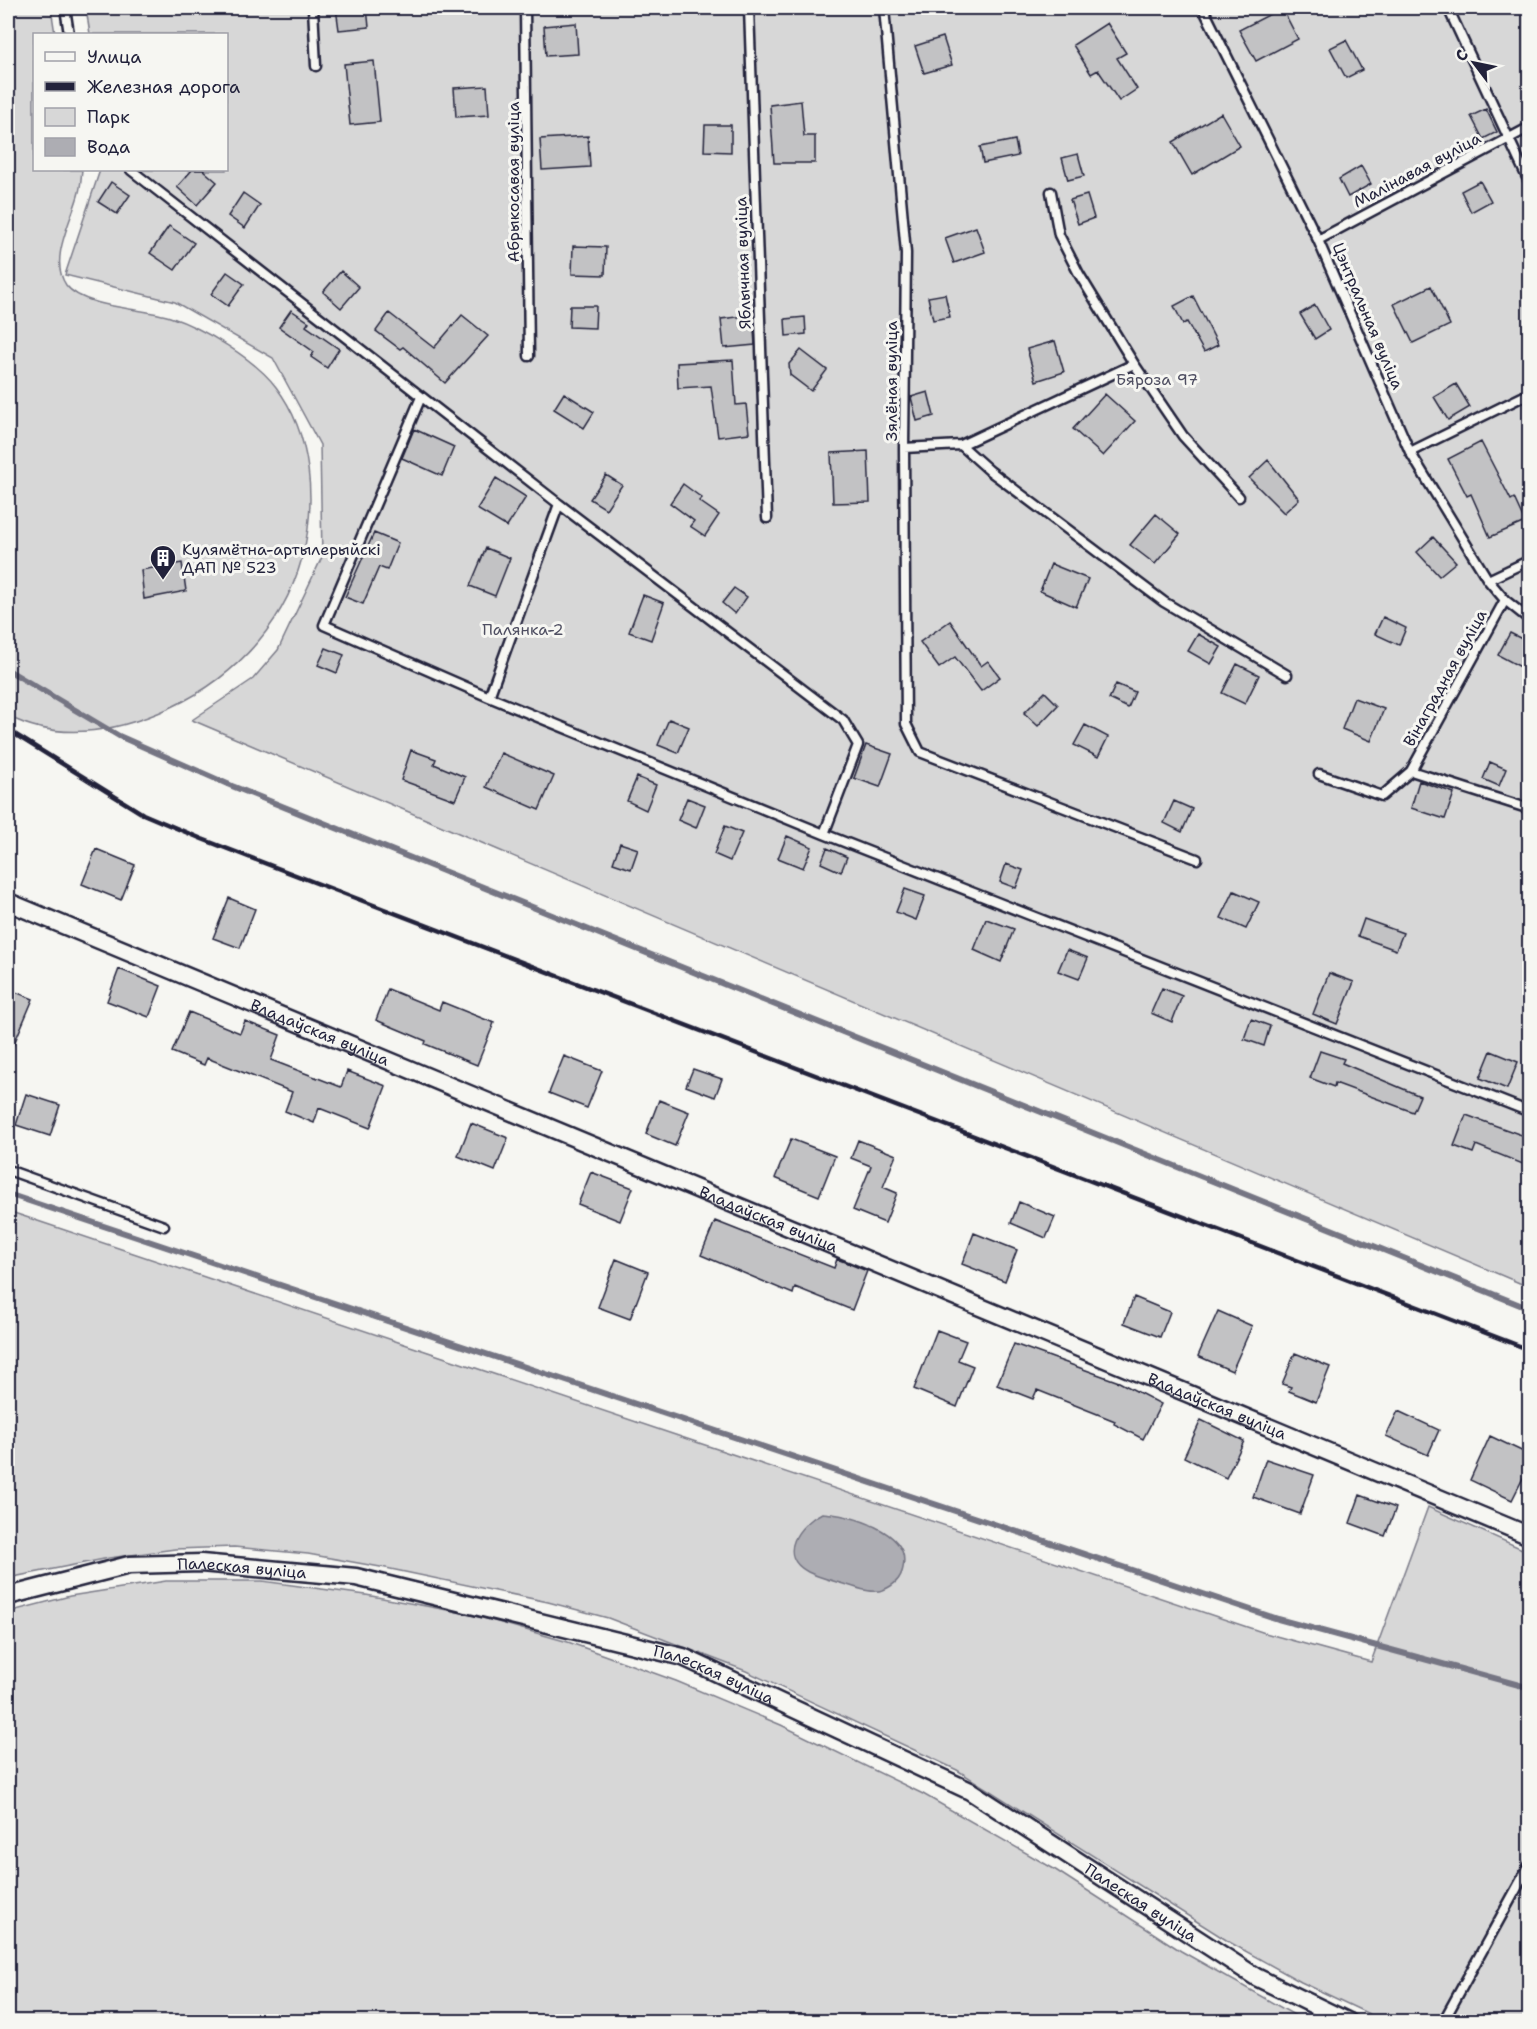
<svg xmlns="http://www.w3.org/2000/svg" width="1537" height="2029" font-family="'Shantell Sans',sans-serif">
	<rect width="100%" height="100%" fill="#f6f6f2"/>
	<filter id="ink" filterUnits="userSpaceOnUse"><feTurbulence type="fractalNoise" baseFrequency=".0167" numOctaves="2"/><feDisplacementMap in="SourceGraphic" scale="12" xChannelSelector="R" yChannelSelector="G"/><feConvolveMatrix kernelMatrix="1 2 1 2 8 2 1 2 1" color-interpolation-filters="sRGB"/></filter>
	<g filter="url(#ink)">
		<path fill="#d7d7d7" stroke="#7c7c89" stroke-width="1.5" d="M 8,8 L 51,8 L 55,34 L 34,34 L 34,170 L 82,170 C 81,177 81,185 79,192 C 73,218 48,259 66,285 C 83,308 143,308 170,317 C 203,328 255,359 276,387 C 312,434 317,503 302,558 C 282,631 227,685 158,713 C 109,733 56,741 8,716 Z
			M 86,8 L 1529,8 L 1529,1287 L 192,720 L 253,679 L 278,650 L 322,557 L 320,445 L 273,358 L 175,302 L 65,275 L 100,170 L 226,170 L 226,34 L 90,34 Z
			M 8,1211 L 1265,1633 L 1371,1662 L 1428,1507 L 1529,1552 L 1529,2021 L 1394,2022 L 1371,2015 L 1301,1982 L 1231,1943 L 957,1770 L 746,1671 L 608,1618 L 548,1602 L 386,1568 L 308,1554 L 234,1547 L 175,1549 L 109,1558 L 8,1578 Z
			M 166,1581 L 262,1581 L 366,1595 L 469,1614 L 568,1642 L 676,1681 L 781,1725 L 923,1794 L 1054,1869 L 1181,1951 L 1305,2021 L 8,2021 L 8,1612 L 70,1596 Z"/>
		<path fill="#adadb3" stroke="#757583" stroke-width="1.5" d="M 822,1513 C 848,1514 912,1531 903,1568 C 901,1579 893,1586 883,1590 C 871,1594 858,1588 847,1585 C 834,1581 820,1578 808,1572 C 776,1555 799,1524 822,1513 Z"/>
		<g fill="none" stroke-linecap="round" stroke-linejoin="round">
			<path stroke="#757583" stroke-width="6" d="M 8,670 L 119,736 L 232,786 L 1530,1309
				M 8,1194 L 1278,1619 L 1530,1688"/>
		</g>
		<path fill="#c2c2c4" stroke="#22223b" stroke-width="1.5" d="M 336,8 L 367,8 L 369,27 L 339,30 Z
			M 1282,8 L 1298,39 L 1256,61 L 1239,30 Z
			M 576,23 L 578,54 L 546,56 L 544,26 Z
			M 1107,23 L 1126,53 L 1117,58 L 1137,89 L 1119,101 L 1098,70 L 1091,74 L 1073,45 Z
			M 943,37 L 952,65 L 924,73 L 915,46 Z
			M 1346,40 L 1362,70 L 1346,78 L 1330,48 Z
			M 374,61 L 380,122 L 350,125 L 344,64 Z
			M 487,86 L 489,115 L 456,117 L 454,88 Z
			M 801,101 L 804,136 L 815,136 L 815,163 L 774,163 L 770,105 Z
			M 1486,109 L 1497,132 L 1483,139 L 1471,116 Z
			M 1221,113 L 1240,146 L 1192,175 L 1173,142 Z
			M 705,125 L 731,125 L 731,152 L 704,151 Z
			M 588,136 L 590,167 L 542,170 L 540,139 Z
			M 1015,140 L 1018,156 L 983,163 L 980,147 Z
			M 1078,154 L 1084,176 L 1068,180 L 1062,158 Z
			M 1361,166 L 1371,184 L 1348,197 L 1339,179 Z
			M 192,170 L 203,170 L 217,182 L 197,205 L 177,187 Z
			M 1480,181 L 1491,201 L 1471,212 L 1461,191 Z
			M 111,182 L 130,195 L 117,214 L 98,202 Z
			M 243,193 L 260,205 L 245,228 L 228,216 Z
			M 1087,195 L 1094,218 L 1078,224 L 1070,200 Z
			M 169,226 L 194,243 L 175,270 L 150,253 Z
			M 976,227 L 985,252 L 954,263 L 945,238 Z
			M 573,246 L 606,247 L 605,275 L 572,274 Z
			M 341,271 L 359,287 L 341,308 L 323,292 Z
			M 227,272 L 244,284 L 228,306 L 211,294 Z
			M 1431,286 L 1450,325 L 1413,343 L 1394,304 Z
			M 945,294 L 950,317 L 933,320 L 928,297 Z
			M 1193,296 L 1218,345 L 1204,352 L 1187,322 L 1183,324 L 1174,306 Z
			M 1315,305 L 1329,330 L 1315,339 L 1300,314 Z
			M 570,306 L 596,306 L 595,328 L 569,327 Z
			M 291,310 L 309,322 L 306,326 L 339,349 L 327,368 L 311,357 L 314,352 L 279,327 Z
			M 389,313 L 434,348 L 462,315 L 488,336 L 445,383 L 403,347 L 400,349 L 376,331 Z
			M 753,315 L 755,345 L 724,348 L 721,319 Z
			M 805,317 L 806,334 L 786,336 L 785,319 Z
			M 1055,341 L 1064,372 L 1036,381 L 1027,349 Z
			M 801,350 L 827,370 L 811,391 L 790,375 L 789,364 Z
			M 733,360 L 736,405 L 746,404 L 749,433 L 718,437 L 711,386 L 678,388 L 677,363 Z
			M 1456,384 L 1470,407 L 1448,420 L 1434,397 Z
			M 928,392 L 934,416 L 917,421 L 911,397 Z
			M 564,393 L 594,412 L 584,428 L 554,409 Z
			M 1105,394 L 1135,421 L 1103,456 L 1073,429 Z
			M 414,429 L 454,447 L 442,476 L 402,458 Z
			M 1481,442 L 1511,500 L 1514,498 L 1525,522 L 1490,537 L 1471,494 L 1467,496 L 1448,459 Z
			M 868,451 L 870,502 L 833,503 L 831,453 Z
			M 1268,460 L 1299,499 L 1284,513 L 1249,478 Z
			M 606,475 L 622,485 L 606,509 L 590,499 Z
			M 496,478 L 526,497 L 507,527 L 477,509 Z
			M 683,484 L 702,498 L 699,501 L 719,515 L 705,536 L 690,526 L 694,521 L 670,503 Z
			M 1156,514 L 1180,534 L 1155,564 L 1130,545 Z
			M 374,533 L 398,543 L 387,570 L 379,567 L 363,604 L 345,597 Z
			M 1433,537 L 1456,562 L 1439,576 L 1417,552 Z
			M 486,548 L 510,558 L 495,596 L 470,586 Z
			M 182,563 L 186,591 L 144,599 L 141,570 Z
			M 1051,564 L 1088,579 L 1076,607 L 1040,591 Z
			M 734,588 L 747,597 L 735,614 L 722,603 Z
			M 643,595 L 664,603 L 651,640 L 629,632 Z
			M 1383,617 L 1406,628 L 1399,645 L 1375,634 Z
			M 950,621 L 981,666 L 988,661 L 1000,677 L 981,691 L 955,657 L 939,668 L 920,642 Z
			M 1510,633 L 1530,643 L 1530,672 L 1498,655 Z
			M 1198,634 L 1221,647 L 1211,664 L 1188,651 Z
			M 326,648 L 344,655 L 337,673 L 318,665 Z
			M 1237,664 L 1259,675 L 1245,704 L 1222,693 Z
			M 1116,684 L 1135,692 L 1128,708 L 1109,699 Z
			M 1045,692 L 1058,705 L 1038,726 L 1024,713 Z
			M 1354,698 L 1384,709 L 1371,741 L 1342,729 Z
			M 669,719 L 689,727 L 678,753 L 658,745 Z
			M 1085,725 L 1108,737 L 1098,757 L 1074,745 Z
			M 866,745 L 892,754 L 880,787 L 854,778 Z
			M 411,750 L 436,759 L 434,764 L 465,777 L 455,800 L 401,780 Z
			M 501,753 L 554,776 L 539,810 L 486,787 Z
			M 1490,762 L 1506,769 L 1499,786 L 1483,779 Z
			M 637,777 L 656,785 L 646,810 L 627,801 Z
			M 1419,781 L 1454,793 L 1445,819 L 1411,808 Z
			M 687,798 L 705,805 L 696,828 L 678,820 Z
			M 1174,801 L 1192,809 L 1182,832 L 1164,823 Z
			M 725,826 L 742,833 L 730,861 L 714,854 Z
			M 787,836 L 812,847 L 803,868 L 778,858 Z
			M 620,843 L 638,849 L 631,869 L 613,863 Z
			M 827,848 L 847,857 L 841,872 L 821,863 Z
			M 96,849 L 135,865 L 121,900 L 82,884 Z
			M 1006,864 L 1023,870 L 1016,888 L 1000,882 Z
			M 905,889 L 925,896 L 916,920 L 896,912 Z
			M 1234,891 L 1259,902 L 1246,929 L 1221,918 Z
			M 229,898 L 255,909 L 240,948 L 213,938 Z
			M 986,919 L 1014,929 L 1001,962 L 974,950 Z
			M 1364,919 L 1403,933 L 1396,950 L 1358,936 Z
			M 1067,950 L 1088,958 L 1079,979 L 1058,971 Z
			M 119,969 L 161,986 L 149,1017 L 107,1001 Z
			M 1329,973 L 1354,982 L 1337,1024 L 1313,1014 Z
			M 1162,988 L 1182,996 L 1172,1022 L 1151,1013 Z
			M 8,989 L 33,999 L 8,1058 Z
			M 388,989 L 439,1010 L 442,1002 L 494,1023 L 477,1065 L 425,1044 L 426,1041 L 376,1020 Z
			M 189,1012 L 240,1033 L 245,1021 L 280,1035 L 271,1060 L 341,1087 L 347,1071 L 386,1086 L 370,1128 L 319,1108 L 314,1123 L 285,1111 L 292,1092 L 207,1058 L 204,1065 L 172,1052 Z
			M 1251,1019 L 1270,1026 L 1264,1046 L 1244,1039 Z
			M 1320,1051 L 1344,1059 L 1342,1063 L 1420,1096 L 1413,1112 L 1335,1083 L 1334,1087 L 1310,1078 Z
			M 1491,1051 L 1518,1062 L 1507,1089 L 1480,1078 Z
			M 564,1056 L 602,1071 L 587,1108 L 549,1093 Z
			M 693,1069 L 722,1079 L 715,1097 L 686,1086 Z
			M 26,1094 L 60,1105 L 50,1136 L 16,1125 Z
			M 659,1100 L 689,1112 L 675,1146 L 646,1134 Z
			M 1466,1115 L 1530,1138 L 1530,1167 L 1476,1145 L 1473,1153 L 1454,1146 Z
			M 471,1123 L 508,1138 L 495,1171 L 458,1156 Z
			M 791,1139 L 835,1156 L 819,1196 L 775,1178 Z
			M 858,1140 L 896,1155 L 883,1187 L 897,1193 L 885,1223 L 853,1210 L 871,1166 L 851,1158 Z
			M 591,1172 L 633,1188 L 620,1221 L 578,1204 Z
			M 1019,1202 L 1055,1217 L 1046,1238 L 1011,1223 Z
			M 715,1221 L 834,1268 L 837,1259 L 867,1271 L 852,1310 L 795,1287 L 793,1294 L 701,1255 Z
			M 974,1233 L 1017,1250 L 1005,1281 L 962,1264 Z
			M 616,1259 L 648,1272 L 630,1319 L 598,1307 Z
			M 1134,1297 L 1170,1312 L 1160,1337 L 1124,1323 Z
			M 1218,1311 L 1252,1326 L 1232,1371 L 1198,1356 Z
			M 937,1330 L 966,1341 L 958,1360 L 973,1366 L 957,1407 L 914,1389 Z
			M 1014,1344 L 1119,1382 L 1161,1404 L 1143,1439 L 1114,1424 L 1115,1421 L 1037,1390 L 1033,1399 L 997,1385 Z
			M 1295,1353 L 1330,1367 L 1316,1402 L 1289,1391 L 1291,1387 L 1282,1384 Z
			M 1398,1411 L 1439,1430 L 1428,1455 L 1386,1436 Z
			M 1201,1420 L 1244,1441 L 1226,1478 L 1184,1457 Z
			M 1490,1436 L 1530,1455 L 1530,1464 L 1512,1500 L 1470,1480 Z
			M 1266,1459 L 1314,1475 L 1300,1514 L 1253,1497 Z
			M 1360,1495 L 1396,1508 L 1385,1536 L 1350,1523 Z"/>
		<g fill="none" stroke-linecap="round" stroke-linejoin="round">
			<g stroke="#22223b" stroke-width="13">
				<path id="lane" d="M 65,8 L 69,34
					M 313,8 L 316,66
					M 525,8 L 529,356
					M 749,8 L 767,518
					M 884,8 L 906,253 L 904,448 L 961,445 L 1134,364 L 1183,436 L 1239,497
					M 1203,8 L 1318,240 L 1410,452 L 1488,580 L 1505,600 L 1530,620
					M 1448,8 L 1530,184
					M 131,170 L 559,504 L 489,697 L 824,834 L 1530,1112
					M 1051,192 L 1059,235 L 1079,274 L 1134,364
					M 1318,240 L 1530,127
					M 421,397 L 324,625 L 489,697
					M 961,445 L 990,471 L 1164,602 L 1287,675
					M 904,448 L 906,724 L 920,752 L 1197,859
					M 1410,452 L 1530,393
					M 559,504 L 843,720 L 858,745 L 824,834
					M 1488,580 L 1530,560
					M 1411,771 L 1505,600
					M 1319,774 L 1382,796 L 1411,771 L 1530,809
					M 8,1170 L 164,1226
					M 1443,2022 L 1530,1864"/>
			</g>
			<g stroke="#22223b" stroke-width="21">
				<g id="street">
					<path id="s1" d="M 8,902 L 1530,1536"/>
					<path id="s2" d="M 8,1596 L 129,1565 L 201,1563 L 356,1577 L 683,1657 L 970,1791 L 1256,1977 L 1349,2022"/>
				</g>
			</g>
			<use href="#lane" stroke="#f6f6f2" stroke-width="8"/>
			<use href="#street" stroke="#f6f6f2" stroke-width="16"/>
			<path stroke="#22223b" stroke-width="4.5" d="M 8,730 L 143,814 L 202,839 L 1530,1350"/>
		</g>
	</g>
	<defs>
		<g id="building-pin" transform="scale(1.35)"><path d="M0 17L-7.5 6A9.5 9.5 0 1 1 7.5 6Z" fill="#22223b" stroke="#f6f6f2"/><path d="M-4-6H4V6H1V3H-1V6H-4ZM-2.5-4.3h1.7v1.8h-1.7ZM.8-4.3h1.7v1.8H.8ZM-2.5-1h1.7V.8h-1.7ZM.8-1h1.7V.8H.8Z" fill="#fff"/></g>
	</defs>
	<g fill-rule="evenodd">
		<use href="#building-pin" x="163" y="558"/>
	</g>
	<g text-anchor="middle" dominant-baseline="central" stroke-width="6" stroke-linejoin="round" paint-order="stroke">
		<g font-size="16" fill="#22223b" stroke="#f6f6f2">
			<text transform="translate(1417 170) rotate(-28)">Малінавая вуліца</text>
			<text transform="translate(513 182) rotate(-90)">Абрыкосавая вуліца</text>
			<text transform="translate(743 263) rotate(-92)">Яблычная вуліца</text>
			<text transform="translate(1368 316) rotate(67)">Цэнтральная вуліца</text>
			<text transform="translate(891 381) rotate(-90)">Зялёная вуліца</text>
			<text transform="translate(1445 678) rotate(-61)">Вінаградная вуліца</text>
			<text stroke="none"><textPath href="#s1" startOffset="338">Владаўская вуліца</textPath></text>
			<text stroke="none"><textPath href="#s1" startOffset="824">Владаўская вуліца</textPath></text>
			<text stroke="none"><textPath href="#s1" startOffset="1310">Владаўская вуліца</textPath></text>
			<text stroke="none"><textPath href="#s2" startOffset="238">Палеская вуліца</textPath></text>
			<text stroke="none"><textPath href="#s2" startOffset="724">Палеская вуліца</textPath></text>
			<text stroke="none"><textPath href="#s2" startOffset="1210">Палеская вуліца</textPath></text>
		</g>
		<g font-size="16" fill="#4f4f62" stroke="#f6f6f2">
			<text x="1157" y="379">Бяроза 97</text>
			<text x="523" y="629">Палянка-2</text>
		</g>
		<g font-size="16" fill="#22223b" stroke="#f6f6f2" text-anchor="start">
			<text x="182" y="549">Кулямётна-артылерыйскі<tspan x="182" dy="18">ДАП № 523</tspan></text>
		</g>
	</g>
	<rect width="1537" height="2029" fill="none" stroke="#f6f6f2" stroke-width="30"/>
	<rect x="15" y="15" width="1507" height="1999" fill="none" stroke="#22223b" stroke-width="2" filter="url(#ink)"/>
	<rect x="33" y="33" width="195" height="138" fill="#f6f6f2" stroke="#a1a1a9" stroke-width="1.5"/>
	<rect x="45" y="52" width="30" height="9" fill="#f6f6f2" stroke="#a1a1a9" stroke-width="1.5"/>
	<text x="87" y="63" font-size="18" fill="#22223b">Улица</text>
	<rect x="45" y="82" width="30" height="9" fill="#22223b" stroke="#a1a1a9" stroke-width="1.5"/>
	<text x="87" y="93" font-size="18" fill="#22223b">Железная дорога</text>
	<rect x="45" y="108" width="30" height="18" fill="#d7d7d7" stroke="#a1a1a9" stroke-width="1.5"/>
	<text x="87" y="123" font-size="18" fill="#22223b">Парк</text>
	<rect x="45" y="138" width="30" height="18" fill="#adadb3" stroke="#a1a1a9" stroke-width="1.5"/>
	<text x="87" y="153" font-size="18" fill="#22223b">Вода</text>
	<g transform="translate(1474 63) rotate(302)" stroke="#f6f6f2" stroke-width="4.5" paint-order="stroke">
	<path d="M0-4.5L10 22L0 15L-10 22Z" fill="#22223b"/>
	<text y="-9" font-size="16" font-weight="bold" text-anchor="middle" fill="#22223b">С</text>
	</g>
</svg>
